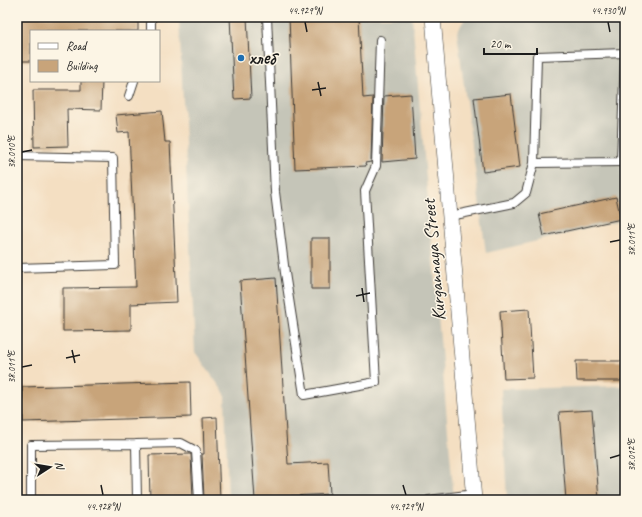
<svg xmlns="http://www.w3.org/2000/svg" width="642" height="517" font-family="Caveat,sans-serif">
	<rect width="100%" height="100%" fill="#fcf5e5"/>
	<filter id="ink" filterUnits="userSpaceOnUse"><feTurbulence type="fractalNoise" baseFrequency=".025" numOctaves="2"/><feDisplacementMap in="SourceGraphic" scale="8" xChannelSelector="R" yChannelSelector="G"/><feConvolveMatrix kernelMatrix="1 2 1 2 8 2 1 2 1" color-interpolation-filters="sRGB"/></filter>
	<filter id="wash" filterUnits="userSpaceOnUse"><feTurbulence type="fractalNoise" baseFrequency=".012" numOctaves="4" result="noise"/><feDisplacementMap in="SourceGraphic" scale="16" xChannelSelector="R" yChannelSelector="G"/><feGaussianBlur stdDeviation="0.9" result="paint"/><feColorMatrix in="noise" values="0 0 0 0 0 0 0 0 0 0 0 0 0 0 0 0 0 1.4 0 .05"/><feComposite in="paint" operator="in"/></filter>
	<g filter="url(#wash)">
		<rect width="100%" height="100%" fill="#f4dfc2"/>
		<path fill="#c5c5b8" d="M 179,17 L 412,17 L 454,500 L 228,500 L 225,394 L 195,352 Z
			M 466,17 L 625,17 L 625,220 L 486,253 L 457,32 Z
			M 625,386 L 625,500 L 507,500 L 501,389 Z"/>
		<g id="blocks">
			<path fill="#c8a47a" d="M 17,17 L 138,17 L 138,31 L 31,31 L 31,61 L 17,61 Z
				M 230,17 L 247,17 L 251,98 L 234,99 Z
				M 289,17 L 359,17 L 363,98 L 373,97 L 371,162 L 365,163 L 366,166 L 295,169 Z
				M 81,81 L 102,81 L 101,110 L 67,109 L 68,146 L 34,147 L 33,90 L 81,90 Z
				M 411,94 L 415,159 L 382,162 L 384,96 Z
				M 511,94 L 520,167 L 483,172 L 474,98 Z
				M 162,111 L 165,142 L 170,142 L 177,302 L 131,304 L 131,330 L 63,331 L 63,288 L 136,287 L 129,132 L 118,133 L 116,115 Z
				M 616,197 L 621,219 L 544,236 L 539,214 Z
				M 311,238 L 330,238 L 330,289 L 311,289 Z
				M 276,278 L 288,464 L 328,462 L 330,494 L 291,496 L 291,500 L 255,500 L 240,281 Z
				M 529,309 L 533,378 L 504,379 L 500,311 Z
				M 576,361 L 625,361 L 625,381 L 577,381 Z
				M 190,382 L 191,417 L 23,422 L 22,387 Z
				M 592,410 L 599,500 L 566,500 L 559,412 Z
				M 217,417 L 220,500 L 204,500 L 202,454 L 204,454 L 203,418 Z
				M 191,454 L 193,500 L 150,500 L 149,455 Z"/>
		</g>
	</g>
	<g filter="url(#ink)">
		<use href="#blocks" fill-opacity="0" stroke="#3c3935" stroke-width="1"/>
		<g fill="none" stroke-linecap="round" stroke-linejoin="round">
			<g stroke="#3c3935" stroke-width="10">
				<path id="lane" d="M 151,17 L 151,31
					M 267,17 L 275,192 L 285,273 L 304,395 L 376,382 L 365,191 L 376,166 L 380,40
					M 129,96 L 134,81
					M 17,156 L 113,158 L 115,265 L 17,268
					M 534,163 L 621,162 L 625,53
					M 450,216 L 514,203 L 526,193 L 534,163 L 537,56 L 625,53
					M 31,500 L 31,445 L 136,444
					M 137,500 L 136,444 L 181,443 L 196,451 L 199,500
					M 429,500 L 474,494"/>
			</g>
			<g stroke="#3c3935" stroke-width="16">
				<path id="street" d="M 433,17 L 474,500"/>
			</g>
			<use href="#lane" stroke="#fff" stroke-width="8"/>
			<use href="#street" stroke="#fff" stroke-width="15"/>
		</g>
	</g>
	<path fill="none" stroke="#1c1c1c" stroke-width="1.5" d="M 305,22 L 307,32M 608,22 L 610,32M 318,82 L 321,96M 312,90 L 326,88M 22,152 L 32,150M 610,242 L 620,240M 362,288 L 364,302M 356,296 L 370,293M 72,350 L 75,363M 66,358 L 80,355M 22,367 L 32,365M 610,458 L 620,455M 101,485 L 103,495M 403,485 L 406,495"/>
	<circle fill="#1f6fb2" stroke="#fcf5e5" stroke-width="1.5" cx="241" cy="58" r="4"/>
	<g text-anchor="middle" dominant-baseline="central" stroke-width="3" stroke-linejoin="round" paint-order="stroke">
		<g font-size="19" font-weight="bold" fill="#1c1c1c" stroke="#fcf5e5" text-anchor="start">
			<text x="249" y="58">хлеб</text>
		</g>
		<g font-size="19" fill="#1c1c1c" stroke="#fcf5e5">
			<text transform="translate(434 260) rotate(-95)">Kurgannaya Street</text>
		</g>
	</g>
	<rect width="642" height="517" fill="none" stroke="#fcf5e5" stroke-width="44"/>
	<rect x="30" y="30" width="130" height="52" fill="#fcf5e5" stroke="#a29e95"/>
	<rect x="38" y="43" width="20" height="6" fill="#ffffff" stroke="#a29e95"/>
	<text x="66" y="50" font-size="12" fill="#1c1c1c">Road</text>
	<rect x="38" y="60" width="20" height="12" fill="#c8a47a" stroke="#a29e95"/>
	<text x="66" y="70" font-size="12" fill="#1c1c1c">Building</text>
	<g transform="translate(50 467) rotate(78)" stroke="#fcf5e5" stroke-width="3" paint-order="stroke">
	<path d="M0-3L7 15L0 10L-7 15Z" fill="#1c1c1c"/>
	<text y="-6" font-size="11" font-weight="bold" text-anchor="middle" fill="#1c1c1c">N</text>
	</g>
	<path d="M484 48v6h53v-6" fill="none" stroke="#1c1c1c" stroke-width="2"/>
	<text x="490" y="48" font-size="12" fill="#1c1c1c" stroke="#fcf5e5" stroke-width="3" paint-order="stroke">20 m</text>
	<rect x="22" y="22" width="598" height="473" fill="none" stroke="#1c1c1c" stroke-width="1.5"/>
	<g font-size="10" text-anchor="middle" fill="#1c1c1c">
		<text x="305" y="14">44.929°N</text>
		<text x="608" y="14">44.930°N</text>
		<text transform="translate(11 152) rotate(-90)" y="4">38.010°E</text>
		<text transform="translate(631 240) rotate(-90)" y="4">38.011°E</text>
		<text transform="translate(11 367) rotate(-90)" y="4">38.011°E</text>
		<text transform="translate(631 455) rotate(-90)" y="4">38.012°E</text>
		<text x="103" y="510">44.928°N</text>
		<text x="406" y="510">44.929°N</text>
	</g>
</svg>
